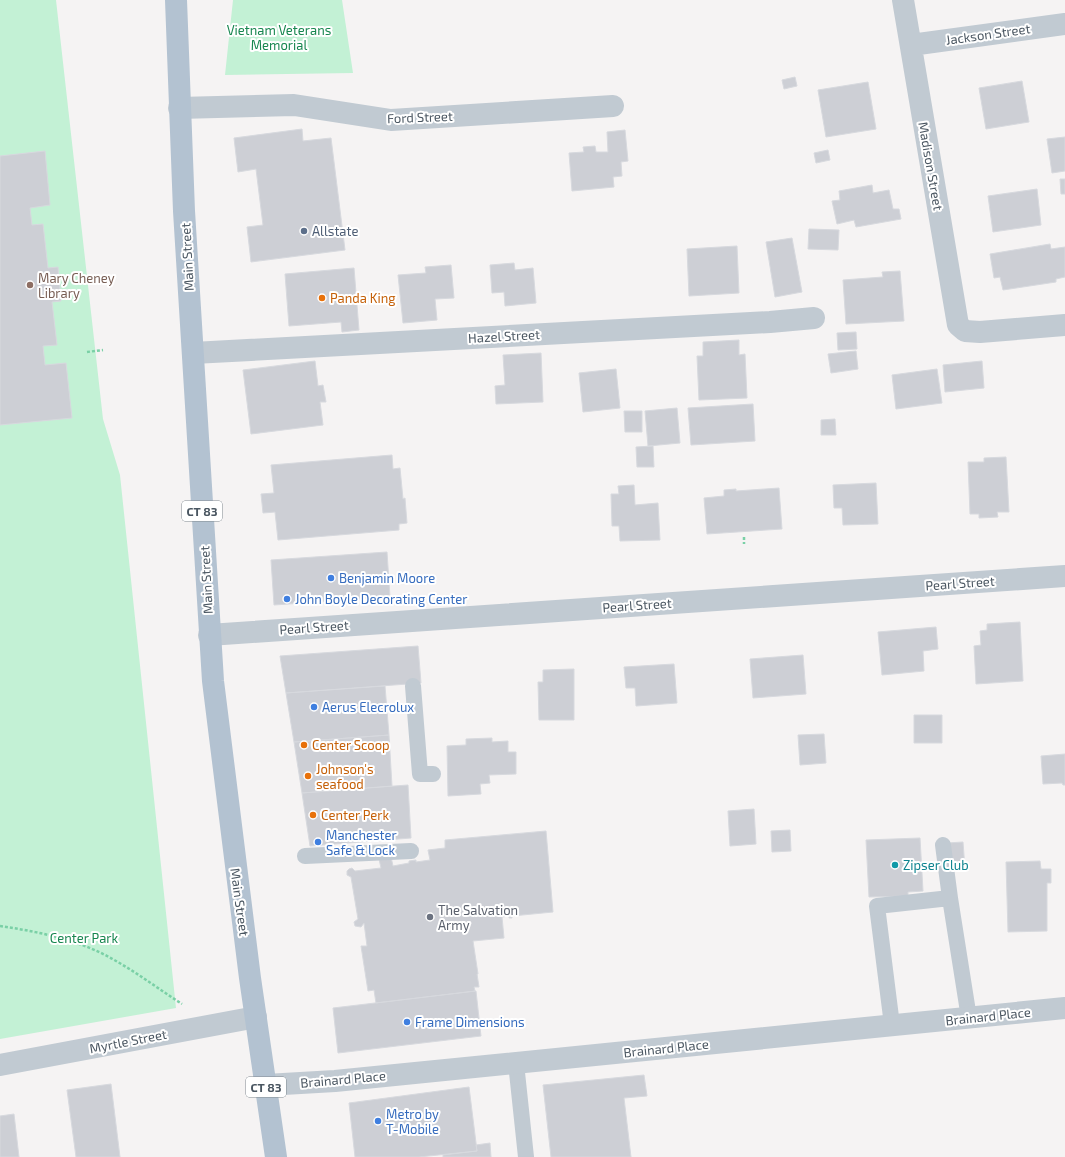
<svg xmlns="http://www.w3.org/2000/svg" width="1065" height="1157" font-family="'Exo 2',sans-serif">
	<rect width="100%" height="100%" fill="#f5f3f3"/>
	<path fill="#c3f1d5" d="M 0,0 L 56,0 L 103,419 L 120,475 L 176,1008 L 0,1039 Z
		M 233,0 L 342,0 L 353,73 L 225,75 Z"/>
	<path fill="#cdcfd5" stroke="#d7d9de" d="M 795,77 L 797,86 L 784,89 L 782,80 Z
		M 1022,81 L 1029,122 L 986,129 L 979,88 Z
		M 868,82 L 876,129 L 826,137 L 818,90 Z
		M 302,129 L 303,141 L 331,138 L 345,250 L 251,262 L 247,227 L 263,225 L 256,169 L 238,172 L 234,138 Z
		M 625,130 L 628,161 L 621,162 L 622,176 L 613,177 L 614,187 L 572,191 L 569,153 L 584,152 L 583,147 L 595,146 L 596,152 L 608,152 L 607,132 Z
		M 1065,137 L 1065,171 L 1052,173 L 1047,139 Z
		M 828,150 L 830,160 L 816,163 L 814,153 Z
		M 45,151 L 50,205 L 30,208 L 32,225 L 43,224 L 48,268 L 58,267 L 61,301 L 52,302 L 57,345 L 43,346 L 45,365 L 66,363 L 72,418 L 0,425 L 0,156 Z
		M 1060,179 L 1065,179 L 1065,194 L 1061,194 Z
		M 872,185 L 873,193 L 889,190 L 893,209 L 899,209 L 901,219 L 856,227 L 854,220 L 837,224 L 832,201 L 840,200 L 839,191 Z
		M 1037,189 L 1041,225 L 993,232 L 988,196 Z
		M 809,229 L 839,230 L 838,250 L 808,249 Z
		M 792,238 L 802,292 L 775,297 L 766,242 Z
		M 1050,244 L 1051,249 L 1065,247 L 1065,277 L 1056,279 L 1056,282 L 1003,290 L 1000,277 L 994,278 L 990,254 Z
		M 737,246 L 739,293 L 689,296 L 687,249 Z
		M 514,263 L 515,270 L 533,268 L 536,303 L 505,306 L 504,292 L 492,293 L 490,265 Z
		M 451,265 L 454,298 L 435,299 L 437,320 L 403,323 L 398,275 L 426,273 L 425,267 Z
		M 354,268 L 359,330 L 342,332 L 341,322 L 289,326 L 285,274 Z
		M 900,271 L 904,321 L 846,324 L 843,280 L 883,277 L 882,272 Z
		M 856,332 L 857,349 L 838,350 L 837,333 Z
		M 739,340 L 739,355 L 745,354 L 747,398 L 699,400 L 697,356 L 703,356 L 703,342 Z
		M 856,351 L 858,369 L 831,373 L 828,354 Z
		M 541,353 L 543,402 L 496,404 L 495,386 L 505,385 L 503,355 Z
		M 315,361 L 318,386 L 323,385 L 326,402 L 320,402 L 323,425 L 251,434 L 243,370 Z
		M 982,361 L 984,388 L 945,392 L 943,365 Z
		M 616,369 L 620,408 L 583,412 L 579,373 Z
		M 937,369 L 942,403 L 896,409 L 892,375 Z
		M 753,404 L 755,441 L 691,445 L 688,408 Z
		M 677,408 L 680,443 L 648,446 L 645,411 Z
		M 624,411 L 642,411 L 642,432 L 625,432 Z
		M 835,419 L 836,435 L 821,435 L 821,420 Z
		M 653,446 L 654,467 L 637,467 L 636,447 Z
		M 392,455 L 393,469 L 400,468 L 403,499 L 405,498 L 407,523 L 399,524 L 399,530 L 278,540 L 275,512 L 263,513 L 261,494 L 274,493 L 271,465 Z
		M 1006,457 L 1009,512 L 997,512 L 998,517 L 979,518 L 979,514 L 970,514 L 968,462 L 984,462 L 984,458 Z
		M 876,483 L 878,524 L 843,525 L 842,508 L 834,508 L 833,485 Z
		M 634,485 L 635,505 L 658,503 L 660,540 L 620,541 L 619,526 L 612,526 L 611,494 L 619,494 L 618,486 Z
		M 779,488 L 782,529 L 707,534 L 704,498 L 724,496 L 724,490 L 736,489 L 736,491 Z
		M 387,552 L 390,597 L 274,605 L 271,560 Z
		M 1020,622 L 1023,681 L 976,684 L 974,646 L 981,645 L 980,631 L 987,630 L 987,624 Z
		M 936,627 L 938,649 L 923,651 L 924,671 L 882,675 L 878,632 Z
		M 418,646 L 421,683 L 286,693 L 280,656 Z
		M 803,655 L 806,694 L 753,698 L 750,659 Z
		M 674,664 L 677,703 L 636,706 L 635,688 L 626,688 L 624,667 Z
		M 574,669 L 574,720 L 539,720 L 538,682 L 543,682 L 543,670 Z
		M 385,686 L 389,735 L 294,742 L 286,693 Z
		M 914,715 L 942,715 L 942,743 L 914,743 Z
		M 824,734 L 826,763 L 800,765 L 798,735 Z
		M 389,735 L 392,786 L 302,793 L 294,742 Z
		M 492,738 L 492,742 L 508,741 L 508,752 L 516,752 L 516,774 L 489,775 L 490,783 L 480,784 L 481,794 L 448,796 L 447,746 L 466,745 L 466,739 Z
		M 1065,754 L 1065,785 L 1063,785 L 1062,783 L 1043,784 L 1041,756 Z
		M 408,785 L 411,838 L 310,846 L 302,793 Z
		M 754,809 L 756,844 L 730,846 L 728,811 Z
		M 790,830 L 791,851 L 772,852 L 771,831 Z
		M 546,831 L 553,912 L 512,916 L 512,918 L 509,918 L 509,916 L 502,917 L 504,938 L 473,941 L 478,974 L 477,974 L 479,987 L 474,987 L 475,991 L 376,1003 L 374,990 L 368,991 L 361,946 L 367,946 L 364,923 L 361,927 L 355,926 L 354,922 L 358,919 L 351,877 L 347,875 L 347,871 L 349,869 L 352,868 L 355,871 L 381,868 L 379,859 L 391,857 L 393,866 L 409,863 L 409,861 L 416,860 L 416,862 L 430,860 L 428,850 L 445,848 L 445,840 Z
		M 920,838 L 923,891 L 908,892 L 908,896 L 869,897 L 866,840 Z
		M 963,842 L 965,869 L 948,870 L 947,843 Z
		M 1040,861 L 1041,869 L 1051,869 L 1051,883 L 1047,883 L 1047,931 L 1008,932 L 1006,862 Z
		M 476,991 L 481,1036 L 338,1053 L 333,1008 Z
		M 644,1075 L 647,1096 L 624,1098 L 631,1157 L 551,1157 L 543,1085 Z
		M 111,1084 L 120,1157 L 76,1157 L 67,1090 Z
		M 469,1087 L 477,1151 L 419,1157 L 355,1157 L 349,1103 Z
		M 14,1114 L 19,1157 L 0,1157 L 0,1116 Z
		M 490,1143 L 491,1157 L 443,1157 L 443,1155 L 477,1151 L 476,1145 Z"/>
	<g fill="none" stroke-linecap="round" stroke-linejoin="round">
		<path stroke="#7ad0a6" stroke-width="2.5" stroke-dasharray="3 2" stroke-linecap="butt" d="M 82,283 L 94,282
			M 87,352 L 103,350
			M 744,537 L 744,544
			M 0,926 C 40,932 81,940 116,961 C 139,974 160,990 182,1004"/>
		<path stroke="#c1cad2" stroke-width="16" d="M 413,686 L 420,774 L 433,774
			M 943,845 L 950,898
			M 305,856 L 411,851
			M 892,1025 L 877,906 L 950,898 L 969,1018
			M 516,1063 L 526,1157"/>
		<path stroke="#c1cad2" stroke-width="22" d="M 903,0 L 958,325 L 965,331 L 980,332 L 1065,325
			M 911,45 L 1065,24
			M 179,108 L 294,105 L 391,120 L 613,106
			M 193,353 L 770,322 L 814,318
			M 209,635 L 1065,576
			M 0,1065 L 256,1017
			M 266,1085 L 335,1081 L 1065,1008"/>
		<path stroke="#b3c2d1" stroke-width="22" d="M 176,0 L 184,211 L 213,681 L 250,978 L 276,1157"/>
	</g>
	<circle fill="#5c6f8a" stroke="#fff" stroke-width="1.5" cx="304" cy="231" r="4"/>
	<circle fill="#8d6e63" stroke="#fff" stroke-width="1.5" cx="30" cy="285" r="4"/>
	<g fill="#e8710a" stroke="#fff" stroke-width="1.5">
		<circle cx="322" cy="298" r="4"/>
		<circle cx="304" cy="745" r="4"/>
		<circle cx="308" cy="776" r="4"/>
		<circle cx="313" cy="815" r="4"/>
	</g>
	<g fill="#3f7fe0" stroke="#fff" stroke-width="1.5">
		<circle cx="331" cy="578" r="4"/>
		<circle cx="287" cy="599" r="4"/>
		<circle cx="314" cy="707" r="4"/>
		<circle cx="318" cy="842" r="4"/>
		<circle cx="407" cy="1022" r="4"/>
		<circle cx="378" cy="1121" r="4"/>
	</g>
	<circle fill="#0f9aa8" stroke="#fff" stroke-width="1.5" cx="895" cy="865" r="4"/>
	<circle fill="#6b7280" stroke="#fff" stroke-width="1.5" cx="430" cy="917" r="4"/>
	<g text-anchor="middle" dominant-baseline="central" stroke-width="4" stroke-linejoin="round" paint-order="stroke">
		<g fill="#fff" stroke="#808990" stroke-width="1">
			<rect x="182" y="501" width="40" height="20" rx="3"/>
			<rect x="246" y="1077" width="40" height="20" rx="3"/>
		</g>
		<g font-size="12" font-weight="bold" fill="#4a5661">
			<text x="202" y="511">CT 83</text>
			<text x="266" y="1087">CT 83</text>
		</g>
		<g font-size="13" fill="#17864f" stroke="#fff">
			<text x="279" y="30">Vietnam Veterans<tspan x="279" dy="15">Memorial</tspan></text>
			<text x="84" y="938">Center Park</text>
		</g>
		<g font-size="13" fill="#4a5661" stroke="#fff">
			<text transform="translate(988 34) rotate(-8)">Jackson Street</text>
			<text transform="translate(420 117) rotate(-2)">Ford Street</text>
			<text transform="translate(931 166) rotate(80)">Madison Street</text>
			<text transform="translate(187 257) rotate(-93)">Main Street</text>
			<text transform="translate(504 336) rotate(-3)">Hazel Street</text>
			<text transform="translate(206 580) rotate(-93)">Main Street</text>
			<text transform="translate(960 583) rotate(-4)">Pearl Street</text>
			<text transform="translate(637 605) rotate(-4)">Pearl Street</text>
			<text transform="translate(314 627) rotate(-4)">Pearl Street</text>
			<text transform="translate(240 902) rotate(82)">Main Street</text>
			<text transform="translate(988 1016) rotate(-6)">Brainard Place</text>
			<text transform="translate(128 1041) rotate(-11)">Myrtle Street</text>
			<text transform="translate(666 1048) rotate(-6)">Brainard Place</text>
			<text transform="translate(343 1079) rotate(-5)">Brainard Place</text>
		</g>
		<g font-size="13" fill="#4e5e75" stroke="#fff" text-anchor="start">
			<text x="312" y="231">Allstate</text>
		</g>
		<g font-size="13" fill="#785e54" stroke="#fff" text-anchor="start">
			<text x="38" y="278">Mary Cheney<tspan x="38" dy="15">Library</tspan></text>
		</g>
		<g font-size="13" fill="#c56008" stroke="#fff" text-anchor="start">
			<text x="330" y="298">Panda King</text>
			<text x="312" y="745">Center Scoop</text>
			<text x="316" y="769">Johnson's<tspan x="316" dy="15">seafood</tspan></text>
			<text x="321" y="815">Center Perk</text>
		</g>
		<g font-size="13" fill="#366cbe" stroke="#fff" text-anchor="start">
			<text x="339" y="578">Benjamin Moore</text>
			<text x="295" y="599">John Boyle Decorating Center</text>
			<text x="322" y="707">Aerus Elecrolux</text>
			<text x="326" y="835">Manchester<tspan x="326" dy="15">Safe &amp; Lock</tspan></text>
			<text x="415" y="1022">Frame Dimensions</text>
			<text x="386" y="1114">Metro by<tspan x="386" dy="15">T-Mobile</tspan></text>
		</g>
		<g font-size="13" fill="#0d838f" stroke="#fff" text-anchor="start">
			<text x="903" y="865">Zipser Club</text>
		</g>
		<g font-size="13" fill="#5b616d" stroke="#fff" text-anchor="start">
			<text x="438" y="910">The Salvation<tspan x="438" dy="15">Army</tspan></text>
		</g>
	</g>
</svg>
